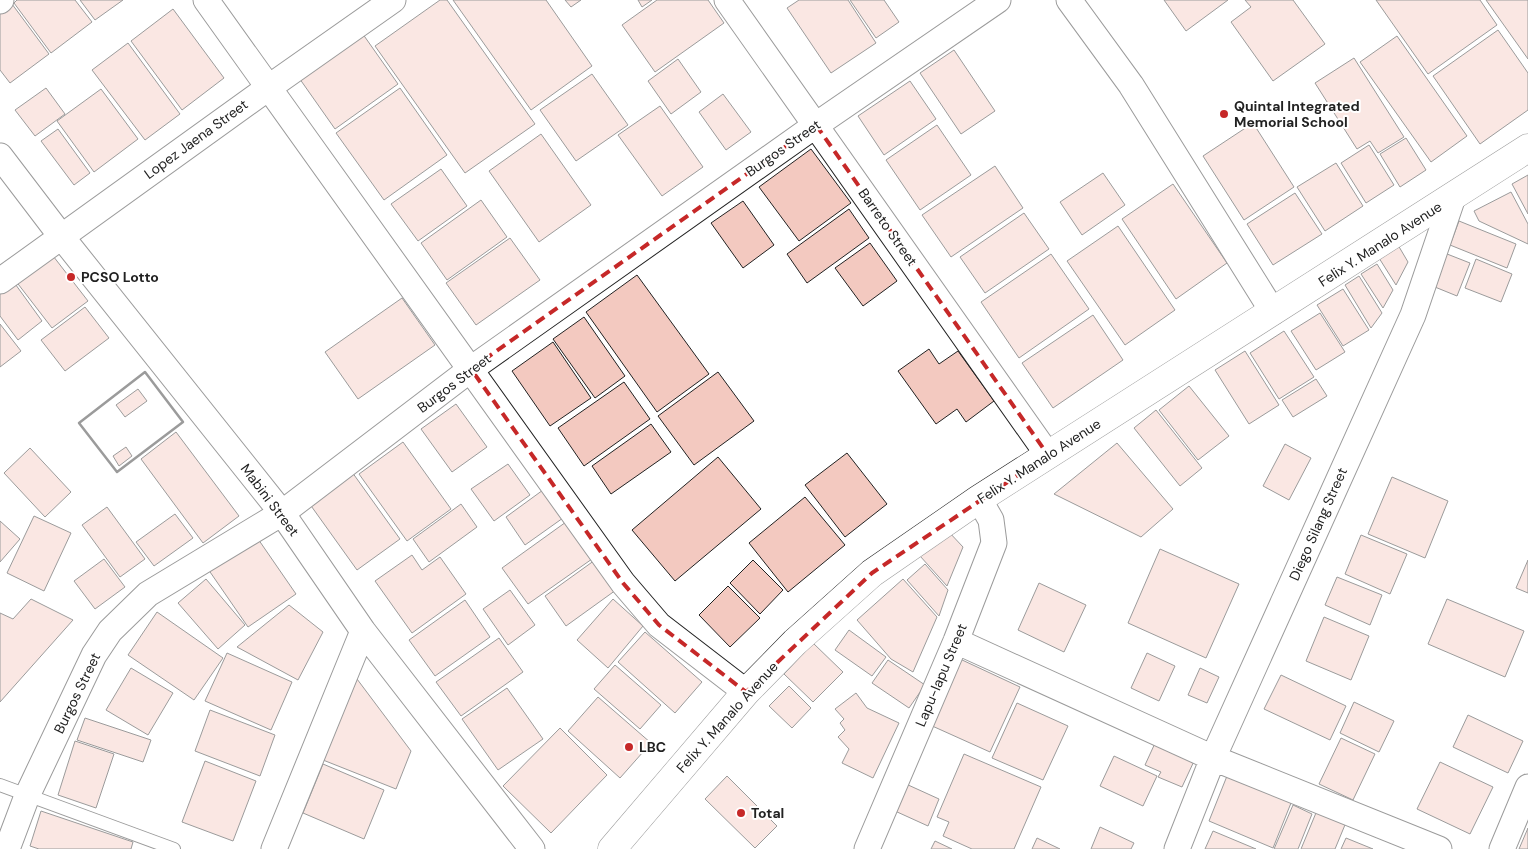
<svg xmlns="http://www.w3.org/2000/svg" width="1528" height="849" font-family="'DM Sans',sans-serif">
	<rect width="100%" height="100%" fill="#fff"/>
	<path fill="#f3c9c0" stroke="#222" d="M 17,0 L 75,0 L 92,22 L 51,53 L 14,3 Z
		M 80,0 L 123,0 L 95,20 Z
		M 440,0 L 447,0 L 535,124 L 465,173 L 375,46 Z
		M 453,0 L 546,0 L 592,66 L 531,110 Z
		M 565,0 L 581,0 L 571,7 Z
		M 638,0 L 652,0 L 642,7 Z
		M 657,0 L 708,0 L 724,23 L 655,72 L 622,25 Z
		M 799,0 L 848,0 L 876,43 L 831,73 L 787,8 Z
		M 850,0 L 884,0 L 899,22 L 876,38 Z
		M 1164,0 L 1228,0 L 1186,31 Z
		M 1245,0 L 1293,0 L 1325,44 L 1273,81 L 1231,22 L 1251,7 Z
		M 1376,0 L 1480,0 L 1497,25 L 1428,74 Z
		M 1486,0 L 1528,0 L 1528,59 Z
		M 12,4 L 49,54 L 10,83 L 0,70 L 0,13 Z
		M 173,9 L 224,78 L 182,110 L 131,41 Z
		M 360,30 L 398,84 L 335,129 L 297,75 Z
		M 1498,30 L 1528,73 L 1528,110 L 1480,144 L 1433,76 Z
		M 1397,36 L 1467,136 L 1431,162 L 1360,62 Z
		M 128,43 L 180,114 L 145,140 L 92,70 Z
		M 954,50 L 995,111 L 961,134 L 920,73 Z
		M 1354,58 L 1404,137 L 1378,153 L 1370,141 L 1357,149 L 1315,83 Z
		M 678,59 L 701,92 L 671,114 L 648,81 Z
		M 592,74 L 628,125 L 576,161 L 540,110 Z
		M 910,81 L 936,119 L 884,155 L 858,116 Z
		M 46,88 L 65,114 L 35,136 L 15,110 Z
		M 400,88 L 447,155 L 384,200 L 336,133 Z
		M 101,89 L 138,139 L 94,172 L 57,121 Z
		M 723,94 L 751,132 L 726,150 L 699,112 Z
		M 660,106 L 703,167 L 662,196 L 618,135 Z
		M 1253,123 L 1294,187 L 1244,220 L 1203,156 Z
		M 937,125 L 971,175 L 920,210 L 886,160 Z
		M 58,129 L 90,173 L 74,185 L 41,141 Z
		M 541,134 L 591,205 L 539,242 L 489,171 Z
		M 1406,138 L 1426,170 L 1400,187 L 1380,154 Z
		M 1369,145 L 1394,185 L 1366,203 L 1341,163 Z
		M 811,149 L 851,203 L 799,241 L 759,187 Z
		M 1336,163 L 1363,206 L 1325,231 L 1297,187 Z
		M 995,166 L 1023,208 L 951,257 L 922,215 Z
		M 441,169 L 467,206 L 418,241 L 391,204 Z
		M 1103,173 L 1125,205 L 1082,235 L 1060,202 Z
		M 1528,175 L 1528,214 L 1512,184 Z
		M 1173,184 L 1227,263 L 1176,299 L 1122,219 Z
		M 1511,192 L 1528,224 L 1528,244 L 1479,221 L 1474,211 Z
		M 1295,193 L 1322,234 L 1273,265 L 1247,224 Z
		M 481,200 L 507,237 L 447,280 L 421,243 Z
		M 743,201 L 774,245 L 743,268 L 711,223 Z
		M 849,209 L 869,238 L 807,283 L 787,254 Z
		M 1024,213 L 1049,249 L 985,293 L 960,257 Z
		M 1459,221 L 1516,244 L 1507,268 L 1450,245 Z
		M 1118,226 L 1175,310 L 1125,345 L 1067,261 Z
		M 510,238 L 540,280 L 476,325 L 446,283 Z
		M 870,243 L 897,281 L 863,306 L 835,268 Z
		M 1398,245 L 1408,262 L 1396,285 L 1379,258 Z
		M 50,252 L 88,301 L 52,328 L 15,280 Z
		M 1442,252 L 1470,263 L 1457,296 L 1430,285 Z
		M 1051,254 L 1089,309 L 1019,358 L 981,302 Z
		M 1476,259 L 1512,274 L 1501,302 L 1465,288 Z
		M 1377,264 L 1393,290 L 1383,308 L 1361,274 Z
		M 637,275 L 709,374 L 657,412 L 586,312 Z
		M 1359,276 L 1382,313 L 1371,328 L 1345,285 Z
		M 13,281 L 42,321 L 18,340 L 0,316 L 0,291 Z
		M 1343,289 L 1369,330 L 1343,346 L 1317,305 Z
		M 402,298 L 435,345 L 358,399 L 325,352 Z
		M 85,307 L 109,338 L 65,371 L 41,340 Z
		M 1320,313 L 1345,352 L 1316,370 L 1291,331 Z
		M 1093,315 L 1123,360 L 1053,408 L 1022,363 Z
		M 584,317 L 625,376 L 595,398 L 553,339 Z
		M 0,324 L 21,351 L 0,367 Z
		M 1284,331 L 1314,377 L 1279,399 L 1250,353 Z
		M 553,342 L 591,398 L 550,426 L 512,371 Z
		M 929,349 L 939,364 L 958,351 L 994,401 L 966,422 L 957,409 L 936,424 L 898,371 Z
		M 1245,351 L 1279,405 L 1249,424 L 1215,370 Z
		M 718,372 L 754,421 L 694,465 L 658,416 Z
		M 1316,379 L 1327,396 L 1293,417 L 1282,400 Z
		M 624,382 L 650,419 L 584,466 L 558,428 Z
		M 1189,386 L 1229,436 L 1198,460 L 1159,410 Z
		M 138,389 L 147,401 L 125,417 L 116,405 Z
		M 456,404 L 487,447 L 452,472 L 421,429 Z
		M 1156,410 L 1202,468 L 1180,486 L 1134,428 Z
		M 651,424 L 671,452 L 611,494 L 592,466 Z
		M 176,432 L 239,516 L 203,543 L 141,459 Z
		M 403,442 L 451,509 L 407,541 L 359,474 Z
		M 1117,443 L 1173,509 L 1141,537 L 1054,494 Z
		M 1285,444 L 1311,458 L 1289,500 L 1263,486 Z
		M 126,447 L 132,456 L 119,466 L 113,456 Z
		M 30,448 L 71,492 L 45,517 L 4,473 Z
		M 847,453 L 887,504 L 845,537 L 805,485 Z
		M 718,457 L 761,509 L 675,581 L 632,530 Z
		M 508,464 L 530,495 L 494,521 L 471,489 Z
		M 352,472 L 400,539 L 357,570 L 309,503 Z
		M 1392,477 L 1448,501 L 1425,558 L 1368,534 Z
		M 543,490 L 563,518 L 525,545 L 506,517 Z
		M 805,497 L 845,545 L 788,592 L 749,543 Z
		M 461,504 L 477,527 L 429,562 L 413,539 Z
		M 107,507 L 145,559 L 120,577 L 82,525 Z
		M 175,514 L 193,538 L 154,566 L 136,542 Z
		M 34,516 L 71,533 L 44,591 L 7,573 Z
		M 0,521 L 20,539 L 0,562 Z
		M 566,522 L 592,559 L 528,604 L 502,568 Z
		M 948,531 L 963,547 L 947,586 L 920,556 Z
		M 1361,535 L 1407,554 L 1390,594 L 1345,574 Z
		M 256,536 L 296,594 L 248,627 L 208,569 Z
		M 1160,549 L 1239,584 L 1206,658 L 1128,623 Z
		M 412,555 L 422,570 L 440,557 L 466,594 L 412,633 L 375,581 Z
		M 104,559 L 125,587 L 95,609 L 74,581 Z
		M 595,560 L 616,590 L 566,626 L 545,596 Z
		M 753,560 L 783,590 L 760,614 L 730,583 Z
		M 1528,560 L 1528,593 L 1516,588 Z
		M 925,564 L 948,590 L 939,616 L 907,580 Z
		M 1337,577 L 1382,595 L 1370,625 L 1325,605 Z
		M 206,579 L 245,625 L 218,649 L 178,603 Z
		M 903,579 L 937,617 L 913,672 L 891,659 L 857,620 Z
		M 1039,583 L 1086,605 L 1064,652 L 1018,630 Z
		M 728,586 L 760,618 L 730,647 L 699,615 Z
		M 510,590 L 535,625 L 508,645 L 483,609 Z
		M 31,599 L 73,620 L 0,702 L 0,613 L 13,619 Z
		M 613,599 L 643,626 L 608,668 L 577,640 Z
		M 1447,599 L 1524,631 L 1505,677 L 1428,644 Z
		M 465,600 L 490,637 L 435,676 L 409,640 Z
		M 289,605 L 323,632 L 298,680 L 237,647 Z
		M 157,612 L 223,658 L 194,700 L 128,655 Z
		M 1324,617 L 1369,636 L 1351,680 L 1306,661 Z
		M 849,630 L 886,657 L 872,676 L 835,650 Z
		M 645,632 L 702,682 L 675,713 L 618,662 Z
		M 499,638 L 523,672 L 461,716 L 436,682 Z
		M 813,643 L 843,672 L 813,702 L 784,674 Z
		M 227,653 L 292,682 L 271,730 L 205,701 Z
		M 1147,653 L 1175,666 L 1159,701 L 1131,688 Z
		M 960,659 L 1020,687 L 990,752 L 930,725 Z
		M 888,660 L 925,685 L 909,708 L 872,683 Z
		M 615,665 L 661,705 L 640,729 L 594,689 Z
		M 131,668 L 173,693 L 148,735 L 106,710 Z
		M 1200,668 L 1219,677 L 1207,703 L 1188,695 Z
		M 1281,675 L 1346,706 L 1330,740 L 1264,709 Z
		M 357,679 L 411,751 L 396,789 L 323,760 Z
		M 789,686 L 811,708 L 792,728 L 769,706 Z
		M 507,688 L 543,739 L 498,770 L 462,719 Z
		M 856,693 L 867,708 L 899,723 L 873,778 L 842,763 L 849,749 L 838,737 L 845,730 L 840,723 L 844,719 L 835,709 Z
		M 598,697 L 651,743 L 620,778 L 568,731 Z
		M 1354,702 L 1394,721 L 1379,752 L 1340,733 Z
		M 1017,703 L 1068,726 L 1043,780 L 992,758 Z
		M 210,710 L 275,735 L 260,776 L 195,751 Z
		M 1468,715 L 1523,741 L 1508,773 L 1453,747 Z
		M 85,718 L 151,740 L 143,762 L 77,740 Z
		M 560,728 L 607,775 L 551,833 L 503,786 Z
		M 1341,738 L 1375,754 L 1353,800 L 1319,784 Z
		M 75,741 L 114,754 L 96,808 L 58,795 Z
		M 1156,741 L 1195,759 L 1182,787 L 1158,777 L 1161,772 L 1145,765 Z
		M 964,754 L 1041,787 L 1014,849 L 972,849 L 943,836 L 949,822 L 937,817 Z
		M 1114,756 L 1157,776 L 1143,806 L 1100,786 Z
		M 205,761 L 256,781 L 233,841 L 182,822 Z
		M 1440,762 L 1493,787 L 1470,834 L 1417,809 Z
		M 323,764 L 384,790 L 364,839 L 303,813 Z
		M 1229,771 L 1293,798 L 1273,848 L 1209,821 Z
		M 727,776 L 777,826 L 755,848 L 705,799 Z
		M 906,784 L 939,799 L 928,826 L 895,811 Z
		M 1293,805 L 1312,814 L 1298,849 L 1274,849 Z
		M 1318,808 L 1347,820 L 1335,849 L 1301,849 Z
		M 41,811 L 133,842 L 131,849 L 39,849 L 30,846 Z
		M 1100,827 L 1134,843 L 1131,849 L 1091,849 Z
		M 1528,828 L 1528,849 L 1519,849 Z
		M 1213,831 L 1256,849 L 1205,849 Z
		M 1037,838 L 1060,849 L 1032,849 Z
		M 1346,838 L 1373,849 L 1341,849 Z
		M 935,841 L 952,849 L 931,849 Z"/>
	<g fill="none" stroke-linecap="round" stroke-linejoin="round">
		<g stroke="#222" stroke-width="14">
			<path id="lane" d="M 0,785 L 174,849"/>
		</g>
		<g stroke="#222" stroke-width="27">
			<path id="street" d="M 206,0 L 623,583 L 659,625 L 746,692
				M 727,0 L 1048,455
				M 1069,0 L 1131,85 L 1273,312
				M 0,1 L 1,0
				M 0,156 L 61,236 L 282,513 L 363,631 L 532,849
				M 0,281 L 268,88 L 393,0
				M 956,641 L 1213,758 L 1439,849
				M 7,849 L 27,796 L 94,655 L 110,631 L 148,594 L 282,513 L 471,369 L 816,125 L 998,0
				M 274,849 L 363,631
				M 867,849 L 956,641 L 994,543 L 991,520 L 979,499
				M 1177,849 L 1213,758 L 1413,315 L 1453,197
				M 1502,849 L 1528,787"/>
		</g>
		<g stroke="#222" stroke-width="29">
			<path id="secondary" d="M 612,849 L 746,692 L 795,642 L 872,573 L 979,499 L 1528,148"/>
		</g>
		<use href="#lane" stroke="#fff" stroke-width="12"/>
		<use href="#street" stroke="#fff" stroke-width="25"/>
		<use href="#secondary" stroke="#fff" stroke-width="28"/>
		<path stroke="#222" stroke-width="2.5" d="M 145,372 L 183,422 L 117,472 L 79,423 Z"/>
	</g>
	<path d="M0 0H1528V849H0ZM 816,125 L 1048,455 L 872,573 L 746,692 L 659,625 L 623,583 L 471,369 Z" fill="#fff" fill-opacity=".55" fill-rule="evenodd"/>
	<path fill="none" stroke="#c62828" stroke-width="4" stroke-dasharray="10 6" stroke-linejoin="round" d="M 816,125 L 1048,455 L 872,573 L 746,692 L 659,625 L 623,583 L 471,369 Z"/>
	<g fill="#c62828" stroke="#fff" stroke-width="2">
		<circle cx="1224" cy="114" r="5"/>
		<circle cx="71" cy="277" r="5"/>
		<circle cx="629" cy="747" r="5"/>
		<circle cx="741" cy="813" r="5"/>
	</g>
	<g text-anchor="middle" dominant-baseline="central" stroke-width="4" stroke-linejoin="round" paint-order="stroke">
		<g font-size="14" font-weight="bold" fill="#222" stroke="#fff" text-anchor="start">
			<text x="1234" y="106">Quintal Integrated<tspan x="1234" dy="16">Memorial School</tspan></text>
			<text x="81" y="277">PCSO Lotto</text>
			<text x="639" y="747">LBC</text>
			<text x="751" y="813">Total</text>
		</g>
		<g font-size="14" fill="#222" stroke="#fff">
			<text transform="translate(196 139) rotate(-36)">Lopez Jaena Street</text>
			<text transform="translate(783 148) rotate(-35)">Burgos Street</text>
			<text transform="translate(888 227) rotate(55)">Barreto Street</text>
			<text transform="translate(1380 244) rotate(-33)">Felix Y. Manalo Avenue</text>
			<text transform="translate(454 383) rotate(-37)">Burgos Street</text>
			<text transform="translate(1039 461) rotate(-33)">Felix Y. Manalo Avenue</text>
			<text transform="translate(270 500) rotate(53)">Mabini Street</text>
			<text transform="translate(1318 524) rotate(-66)">Diego Silang Street</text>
			<text transform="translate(941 675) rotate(-67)">Lapu-lapu Street</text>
			<text transform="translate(77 693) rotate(-64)">Burgos Street</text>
			<text transform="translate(727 717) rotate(-48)">Felix Y. Manalo Avenue</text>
		</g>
	</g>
</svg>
